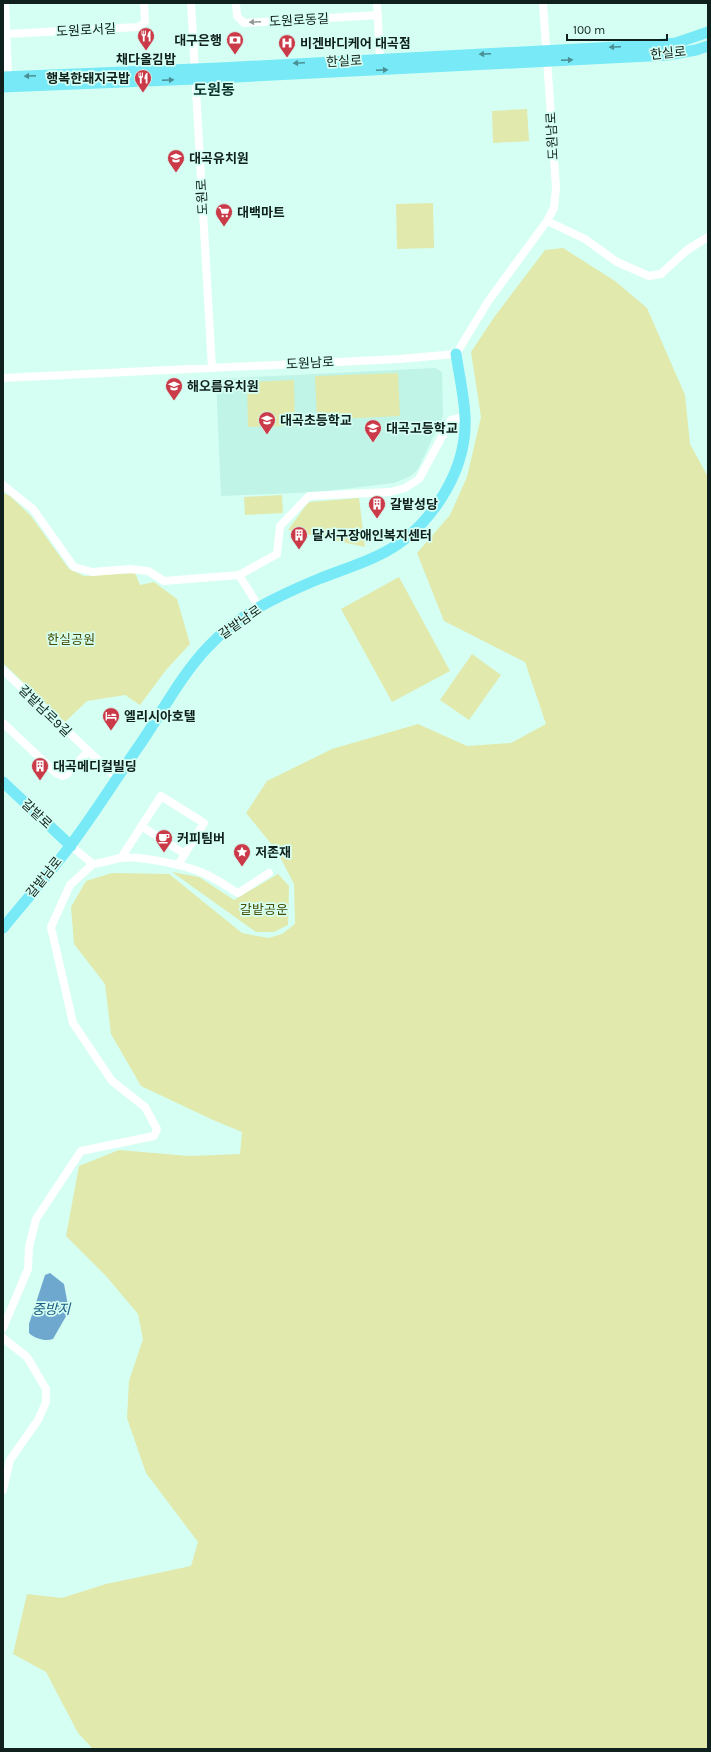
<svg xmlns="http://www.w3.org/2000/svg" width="711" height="1752" font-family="Karla,'Noto Sans KR',sans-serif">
	<rect width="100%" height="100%" fill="#d5fff3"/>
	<path fill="#c0f4e6" d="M 435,368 L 442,372 L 443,416 L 418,469 L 411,476 L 394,483 L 318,492 L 221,496 L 216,379 Z"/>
	<path fill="#e1e9ac" d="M 527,109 L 529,141 L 493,143 L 492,111 Z
		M 433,203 L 434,248 L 397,249 L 396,204 Z
		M 563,248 L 615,281 L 647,308 L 685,395 L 690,444 L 708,477 L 708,1749 L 93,1749 L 78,1733 L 46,1672 L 13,1654 L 27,1594 L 62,1598 L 106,1584 L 191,1566 L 198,1542 L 146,1473 L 127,1418 L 129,1381 L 143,1339 L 138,1314 L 106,1276 L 66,1236 L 79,1166 L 119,1150 L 189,1156 L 240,1154 L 242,1132 L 213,1120 L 141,1086 L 111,1034 L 105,984 L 74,944 L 71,907 L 86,881 L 112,873 L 169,874 L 242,933 L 268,938 L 282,934 L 295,924 L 294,884 L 277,851 L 246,813 L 267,781 L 332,749 L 418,724 L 467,746 L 511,743 L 546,724 L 525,662 L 444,621 L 417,553 L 450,515 L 467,477 L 481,417 L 471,352 L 495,316 L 545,250 Z
		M 398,373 L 400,416 L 317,420 L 315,376 Z
		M 294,380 L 295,426 L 248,427 L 247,382 Z
		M 3,493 L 10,496 L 31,516 L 69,569 L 84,576 L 135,573 L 140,585 L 154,582 L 177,599 L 190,644 L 166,670 L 140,705 L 125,695 L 87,701 L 65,722 L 3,663 Z
		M 282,495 L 283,513 L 245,515 L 244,497 Z
		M 359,498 L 365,547 L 288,530 L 307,504 L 310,502 Z
		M 399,577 L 450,671 L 392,702 L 341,609 Z
		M 472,654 L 501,675 L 469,720 L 440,700 Z
		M 172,872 L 199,877 L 234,900 L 278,874 L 289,886 L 288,925 L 274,932 L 256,932 Z"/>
	<path fill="#6fa8ce" d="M 50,1273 L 64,1284 L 69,1311 L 53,1339 C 45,1342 34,1338 29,1333 L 29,1324 L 45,1275 Z"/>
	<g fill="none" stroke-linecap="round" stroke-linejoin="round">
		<path stroke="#fff" stroke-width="8" d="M 5,3 L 8,76
			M 191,3 L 212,368
			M 236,3 L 237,16 L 244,23 L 378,15
			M 377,3 L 380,59
			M 6,34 L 139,27 L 145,22 L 144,3
			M 547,221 L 585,239 L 617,262 L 649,276 L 661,274 L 687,250 L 708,237
			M 3,378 L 399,359 L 456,354 L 489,300 L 547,221 L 554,208 L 556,187 L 543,3
			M 3,485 L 33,509 L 74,567 L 92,572 L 130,569 L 148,571 L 164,581 L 239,575 L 277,554 L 280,526 L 309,496 L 390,492 L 405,488 L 419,479 L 451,420 L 465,417
			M 239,575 L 259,607
			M 3,670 L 117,778
			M 3,723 L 56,773 L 63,776 L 67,774 L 88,751
			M 141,826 L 185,854
			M 71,846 L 93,864 C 103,863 111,860 120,858 C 139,855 184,865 203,873 C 215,878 226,886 238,893 L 269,873
			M 121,858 L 161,796 L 204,823 L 178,865
			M 3,1328 L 28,1269 L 29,1247 L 36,1219 L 81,1151 L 154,1136 L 157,1129 L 145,1107 L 112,1081 L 73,1023 L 51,927 L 70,885 L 93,864
			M 3,1338 L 27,1357 L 46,1389 L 46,1402 L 38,1420 L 10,1460 L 3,1490"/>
		<path stroke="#78e9f7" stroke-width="11" d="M 3,77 L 219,68 L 654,45 L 676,43 L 708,32
			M 3,87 L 195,79 L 668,55 L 696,50 L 708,46
			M 3,782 L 71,846
			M 3,928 C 25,901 49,874 70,846 C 95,813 117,777 141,743 C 162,712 182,674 208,647 C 238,614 280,595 321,578 C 339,571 358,565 375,557 C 427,534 468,473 465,416 C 464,396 459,374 456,354"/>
	</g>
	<defs><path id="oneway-solid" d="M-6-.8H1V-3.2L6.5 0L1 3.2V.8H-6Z"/></defs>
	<use fill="#939b99" href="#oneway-solid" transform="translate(255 22) rotate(177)"/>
	<g fill="#498f94">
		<use href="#oneway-solid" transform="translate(615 47) rotate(177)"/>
		<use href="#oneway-solid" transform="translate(485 54) rotate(177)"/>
		<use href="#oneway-solid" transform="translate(567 60) rotate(-3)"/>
		<use href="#oneway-solid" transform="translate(299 63) rotate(177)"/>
		<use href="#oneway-solid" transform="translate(382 70) rotate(-3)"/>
		<use href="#oneway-solid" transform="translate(30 76) rotate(178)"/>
		<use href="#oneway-solid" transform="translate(168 80) rotate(-2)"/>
	</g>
	<defs>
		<g id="restaurant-pin" transform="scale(0.9)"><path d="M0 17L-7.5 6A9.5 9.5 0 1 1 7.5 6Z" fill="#ca3a48" stroke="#d5fff3"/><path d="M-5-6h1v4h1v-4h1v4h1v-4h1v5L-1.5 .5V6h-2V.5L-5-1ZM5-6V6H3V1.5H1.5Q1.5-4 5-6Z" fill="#fff"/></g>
		<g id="bank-pin" transform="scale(0.9)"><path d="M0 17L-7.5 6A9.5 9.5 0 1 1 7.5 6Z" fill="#ca3a48" stroke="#d5fff3"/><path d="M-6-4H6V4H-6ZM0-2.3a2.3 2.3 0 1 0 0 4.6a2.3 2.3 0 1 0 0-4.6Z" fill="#fff"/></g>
		<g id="hospital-pin" transform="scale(0.9)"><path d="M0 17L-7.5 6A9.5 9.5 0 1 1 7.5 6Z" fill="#ca3a48" stroke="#d5fff3"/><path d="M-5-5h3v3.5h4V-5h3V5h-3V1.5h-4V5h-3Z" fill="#fff"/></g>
		<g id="school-pin" transform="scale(0.9)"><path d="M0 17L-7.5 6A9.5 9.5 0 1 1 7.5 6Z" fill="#ca3a48" stroke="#d5fff3"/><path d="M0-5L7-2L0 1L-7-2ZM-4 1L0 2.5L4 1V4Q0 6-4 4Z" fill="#fff"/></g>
		<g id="supermarket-pin" transform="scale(0.9)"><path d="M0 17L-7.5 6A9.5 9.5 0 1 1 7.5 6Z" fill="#ca3a48" stroke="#d5fff3"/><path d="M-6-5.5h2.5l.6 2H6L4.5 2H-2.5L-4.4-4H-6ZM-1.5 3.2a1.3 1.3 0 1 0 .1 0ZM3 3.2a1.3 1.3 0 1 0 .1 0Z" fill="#fff"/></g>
		<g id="building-pin" transform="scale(0.9)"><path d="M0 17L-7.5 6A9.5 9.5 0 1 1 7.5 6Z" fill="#ca3a48" stroke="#d5fff3"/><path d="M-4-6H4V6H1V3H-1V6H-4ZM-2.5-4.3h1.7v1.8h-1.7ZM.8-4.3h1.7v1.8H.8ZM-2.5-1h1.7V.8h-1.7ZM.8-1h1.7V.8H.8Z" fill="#fff"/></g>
		<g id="hotel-pin" transform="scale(0.9)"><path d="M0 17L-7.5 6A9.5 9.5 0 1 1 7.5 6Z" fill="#ca3a48" stroke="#d5fff3"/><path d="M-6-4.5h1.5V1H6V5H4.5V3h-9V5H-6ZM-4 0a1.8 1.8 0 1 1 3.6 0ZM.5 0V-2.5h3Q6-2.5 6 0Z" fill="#fff"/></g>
		<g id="cafe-pin" transform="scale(0.9)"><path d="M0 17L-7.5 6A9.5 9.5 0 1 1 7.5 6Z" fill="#ca3a48" stroke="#d5fff3"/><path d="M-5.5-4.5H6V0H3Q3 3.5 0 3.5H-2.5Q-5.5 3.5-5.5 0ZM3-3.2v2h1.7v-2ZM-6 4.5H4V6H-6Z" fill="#fff"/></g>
		<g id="sight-pin" transform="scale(0.9)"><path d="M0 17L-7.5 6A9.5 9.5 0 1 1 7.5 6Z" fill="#ca3a48" stroke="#d5fff3"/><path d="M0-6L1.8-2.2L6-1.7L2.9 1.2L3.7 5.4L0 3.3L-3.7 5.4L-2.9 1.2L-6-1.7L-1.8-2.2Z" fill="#fff"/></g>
	</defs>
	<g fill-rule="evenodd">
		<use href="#restaurant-pin" x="146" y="36"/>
		<use href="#bank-pin" x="235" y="40"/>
		<use href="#hospital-pin" x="287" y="43"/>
		<use href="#restaurant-pin" x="143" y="78"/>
		<use href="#school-pin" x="176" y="158"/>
		<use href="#supermarket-pin" x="224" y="212"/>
		<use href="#school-pin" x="174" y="386"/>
		<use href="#school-pin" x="267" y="420"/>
		<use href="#school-pin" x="373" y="428"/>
		<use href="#building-pin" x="377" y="504"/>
		<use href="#building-pin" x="299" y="535"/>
		<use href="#hotel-pin" x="111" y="716"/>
		<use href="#building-pin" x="40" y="766"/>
		<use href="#cafe-pin" x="164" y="838"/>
		<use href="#sight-pin" x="242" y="852"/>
	</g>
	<g text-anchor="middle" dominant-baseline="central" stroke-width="3.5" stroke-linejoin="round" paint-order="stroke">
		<g font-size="13" fill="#10201c" stroke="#d5fff3">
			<text transform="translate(299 20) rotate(-3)">도원로동길</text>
			<text transform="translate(86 30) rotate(-3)">도원로서길</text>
			<text transform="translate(668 53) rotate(-6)">한실로</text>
			<text transform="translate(344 61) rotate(-3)">한실로</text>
			<text transform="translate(552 136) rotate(-93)">도원남로</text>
			<text transform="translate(202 197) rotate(-93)">도원로</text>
			<text transform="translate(310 363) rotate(-3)">도원남로</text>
			<text transform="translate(240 622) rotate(-35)">갈밭남로</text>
			<text transform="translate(45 711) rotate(44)">갈밭남로9길</text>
			<text transform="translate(37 814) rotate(43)">갈밭로</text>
			<text transform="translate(44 877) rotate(-51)">갈밭남로</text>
		</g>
		<g font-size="13" font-weight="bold" fill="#10201c" stroke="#d5fff3" text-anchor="start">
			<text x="222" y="40" text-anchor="end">대구은행</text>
			<text x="300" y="43">비겐바디케어 대곡점</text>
			<text x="146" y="59" text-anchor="middle">채다올김밥</text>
			<text x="130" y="78" text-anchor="end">행복한돼지국밥</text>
			<text x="189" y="158">대곡유치원</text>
			<text x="237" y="212">대백마트</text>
			<text x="187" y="386">해오름유치원</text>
			<text x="280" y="420">대곡초등학교</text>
			<text x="386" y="428">대곡고등학교</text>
			<text x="390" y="504">갈밭성당</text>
			<text x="312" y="535">달서구장애인복지센터</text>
			<text x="124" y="716">엘리시아호텔</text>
			<text x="53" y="766">대곡메디컬빌딩</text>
			<text x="177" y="838">커피팀버</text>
			<text x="255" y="852">저존재</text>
		</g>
		<g font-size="13" fill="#484d03" stroke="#d5fff3">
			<text x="71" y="639">한실공원</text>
			<text x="264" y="909">갈밭공운</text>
		</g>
		<g font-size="14" font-style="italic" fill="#195b81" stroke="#d5fff3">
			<text x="51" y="1309">중방지</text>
		</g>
		<g font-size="15" font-weight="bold" fill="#0c332b" stroke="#d5fff3">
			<text x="214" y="90">도원동</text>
		</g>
	</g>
	<rect width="711" height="1752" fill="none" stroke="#10201c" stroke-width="8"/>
	<path d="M567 34v6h100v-6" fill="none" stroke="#10201c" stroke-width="2"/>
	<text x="573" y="34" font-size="12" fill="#10201c" stroke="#d5fff3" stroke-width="3" paint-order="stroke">100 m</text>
</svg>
